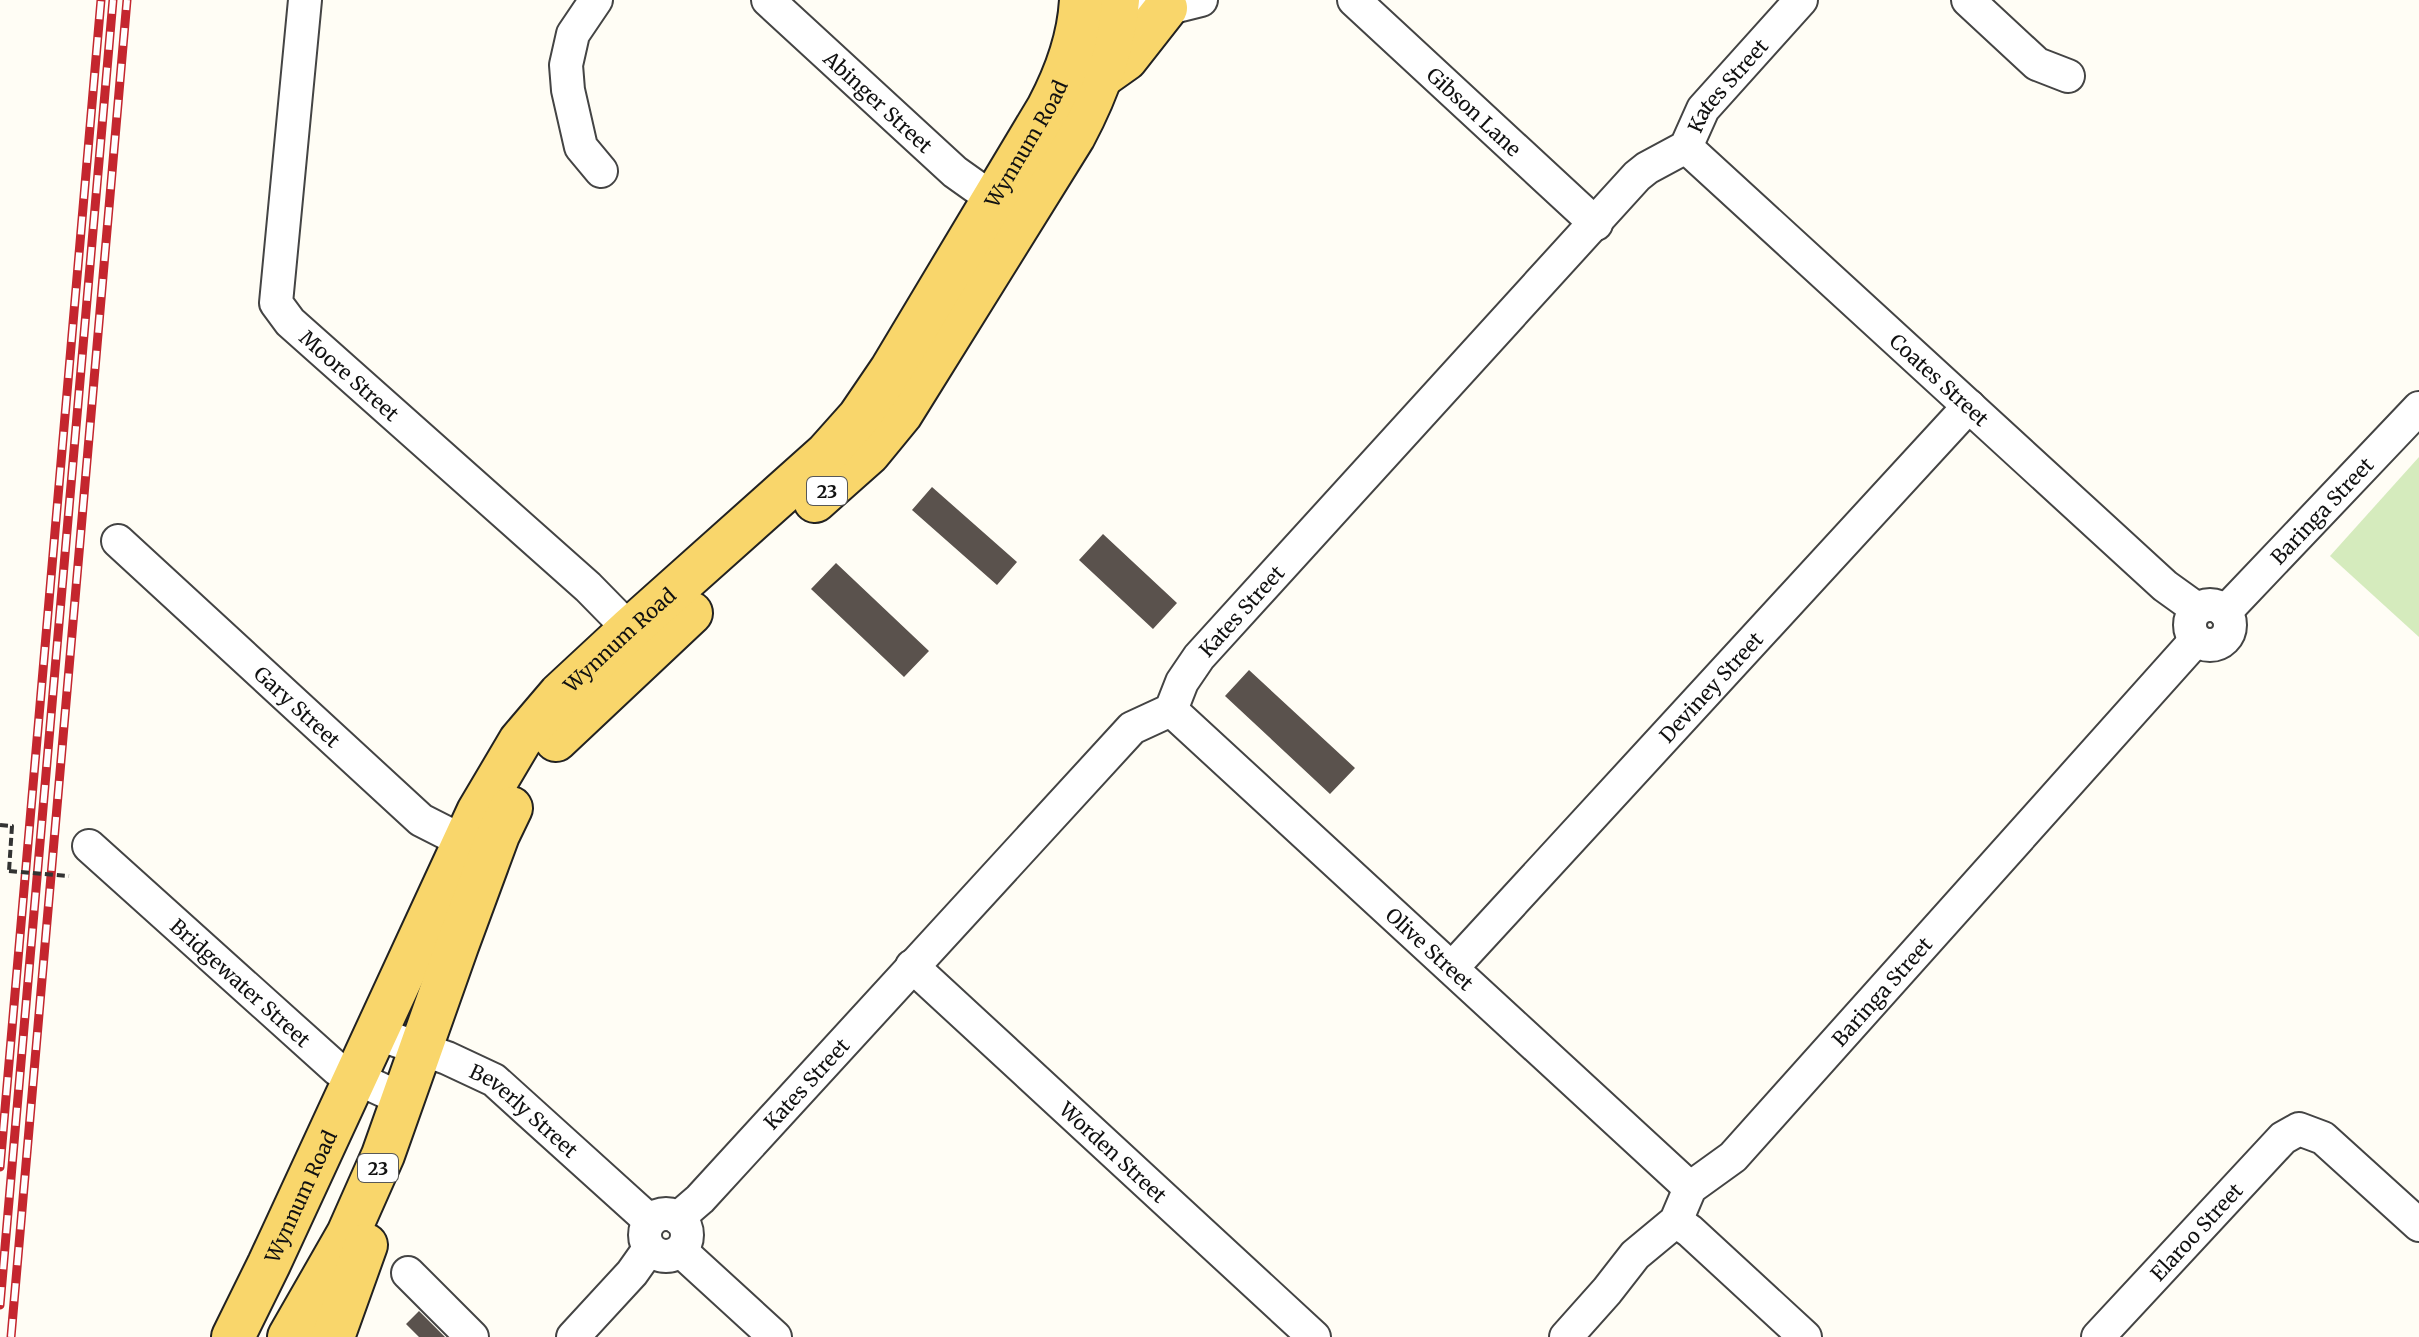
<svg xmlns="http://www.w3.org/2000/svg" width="2419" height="1337" font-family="Merriweather,serif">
	<rect width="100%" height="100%" fill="#fffdf5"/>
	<path fill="#d5ebbd" d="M 2419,457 L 2419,637 L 2330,556 Z"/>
	<path fill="#5a524d" d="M 932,487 L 1017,562 L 997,585 L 912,510 Z
		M 1103,534 L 1177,603 L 1153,629 L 1079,560 Z
		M 836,563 L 929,651 L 904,677 L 811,589 Z
		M 1249,670 L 1355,768 L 1330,794 L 1225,696 Z
		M 419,1311 L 445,1337 L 419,1337 L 406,1324 Z"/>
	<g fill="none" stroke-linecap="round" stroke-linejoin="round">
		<g stroke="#444" stroke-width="36">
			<g id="minor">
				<path id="s1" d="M 305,0 L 276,303 L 290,322 L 588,587 L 645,645"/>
				<path d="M 596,0 L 573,34 L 566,65 L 568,90 L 581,147 L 601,171"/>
				<path id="s2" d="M 768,0 L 955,172 L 993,199"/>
				<path id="s3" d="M 1354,0 L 1596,224"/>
				<path d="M 1968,0 L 2037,64 L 2068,76"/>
				<path d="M 1145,8 L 1177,6 L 1201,0"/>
				<path id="s4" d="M 1686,147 L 2165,586 L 2197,609"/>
				<path id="s5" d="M 118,541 L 421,820 L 484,852"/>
				<circle cx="2210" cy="625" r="20"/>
				<path id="s6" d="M 2225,612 L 2419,408"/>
				<path id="s7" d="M 1171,710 L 1690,1188"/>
				<path id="s8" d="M 89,846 L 337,1069 L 404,1100"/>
				<path id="s9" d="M 912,966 L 1314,1337"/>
				<path id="s10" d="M 1452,968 L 1969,406"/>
				<path id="s11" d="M 375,1033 L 447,1058 L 494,1080 L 650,1221"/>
				<circle cx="666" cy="1235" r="21"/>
				<path id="s12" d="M 678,1218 L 700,1199 L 1132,728 L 1171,710 L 1182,682 L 1199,657 L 1637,176 L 1647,168 L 1686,147 L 1703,109 L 1801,0"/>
				<path d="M 1676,1221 L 1690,1231 L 1805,1337"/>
				<path d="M 681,1251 L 775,1337"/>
				<path d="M 408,1273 L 472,1337"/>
				<path d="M 573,1337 L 632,1273 L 649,1249"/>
				<path id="s13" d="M 1566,1337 L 1607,1291 L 1635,1255 L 1676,1221 L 1690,1188 L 1733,1157 L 2196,640"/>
				<path id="s14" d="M 2098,1337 L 2283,1138 L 2299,1129 L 2323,1138 L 2419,1225"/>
			</g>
		</g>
		<g stroke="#222" stroke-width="46">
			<g id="major">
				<path d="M 1102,76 L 1126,59 L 1166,8"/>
				<path d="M 815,501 L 869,453 L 901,414 L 1074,136 C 1097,93 1114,49 1118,0"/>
				<path d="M 556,740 L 691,613"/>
				<path id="s15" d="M 233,1337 L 269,1264 L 478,812 L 520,741 L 560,694 L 630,629 L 826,454 L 859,417 L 891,370 L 1048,108 C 1066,74 1079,38 1081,0"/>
				<path d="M 289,1337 L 348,1234 L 383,1155 L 457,946 L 498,835 L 511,808"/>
				<path d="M 333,1337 L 366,1245"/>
			</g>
		</g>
		<path stroke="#333" stroke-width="4" stroke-dasharray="8 4" stroke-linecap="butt" d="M 0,825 L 12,826 L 9,871"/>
		<use href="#minor" stroke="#fff" stroke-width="32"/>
		<use href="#major" stroke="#f9d66b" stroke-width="42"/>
		<g stroke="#c4262e" stroke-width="9">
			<path id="rail" d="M 0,1167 L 101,0
				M 0,1305 L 113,0
				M 11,1337 L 127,0"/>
		</g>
		<use href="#rail" stroke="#fff" stroke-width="6" stroke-dasharray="18" stroke-linecap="butt"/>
		<path stroke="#333" stroke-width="4" stroke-dasharray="8 4" stroke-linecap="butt" d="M 9,871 L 69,876"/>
	</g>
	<g text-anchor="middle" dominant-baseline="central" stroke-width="8" stroke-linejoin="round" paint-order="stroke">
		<g fill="#fff" stroke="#585858" stroke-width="2">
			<rect x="807" y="477" width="40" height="28" rx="6"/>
			<rect x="358" y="1154" width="40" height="28" rx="6"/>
		</g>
		<g font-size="18" font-weight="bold" fill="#111">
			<text x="827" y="491">23</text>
			<text x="378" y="1168">23</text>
		</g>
		<g font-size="20" fill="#111" stroke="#fff">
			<text stroke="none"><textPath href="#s12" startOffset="1554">Kates Street</textPath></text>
			<text stroke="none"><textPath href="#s2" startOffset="150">Abinger Street</textPath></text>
			<text stroke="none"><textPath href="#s3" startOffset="164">Gibson Lane</textPath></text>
			<text stroke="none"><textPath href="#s15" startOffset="1452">Wynnum Road</textPath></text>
			<text stroke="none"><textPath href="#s1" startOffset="408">Moore Street</textPath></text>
			<text stroke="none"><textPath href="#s4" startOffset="344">Coates Street</textPath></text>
			<text stroke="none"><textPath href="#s6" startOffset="140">Baringa Street</textPath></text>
			<text stroke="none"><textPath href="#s12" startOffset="834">Kates Street</textPath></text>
			<text stroke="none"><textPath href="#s15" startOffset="804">Wynnum Road</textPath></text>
			<text stroke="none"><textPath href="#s10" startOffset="382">Deviney Street</textPath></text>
			<text stroke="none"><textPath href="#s5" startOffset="244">Gary Street</textPath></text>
			<text stroke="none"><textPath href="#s7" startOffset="352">Olive Street</textPath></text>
			<text stroke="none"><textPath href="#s8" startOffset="204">Bridgewater Street</textPath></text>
			<text stroke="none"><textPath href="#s13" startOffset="472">Baringa Street</textPath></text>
			<text stroke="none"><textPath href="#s12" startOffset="186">Kates Street</textPath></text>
			<text stroke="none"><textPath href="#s11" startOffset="170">Beverly Street</textPath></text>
			<text stroke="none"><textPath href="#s9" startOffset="274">Worden Street</textPath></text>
			<text stroke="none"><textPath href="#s15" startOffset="156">Wynnum Road</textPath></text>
			<text stroke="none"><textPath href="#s14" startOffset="144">Elaroo Street</textPath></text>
		</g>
	</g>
</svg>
